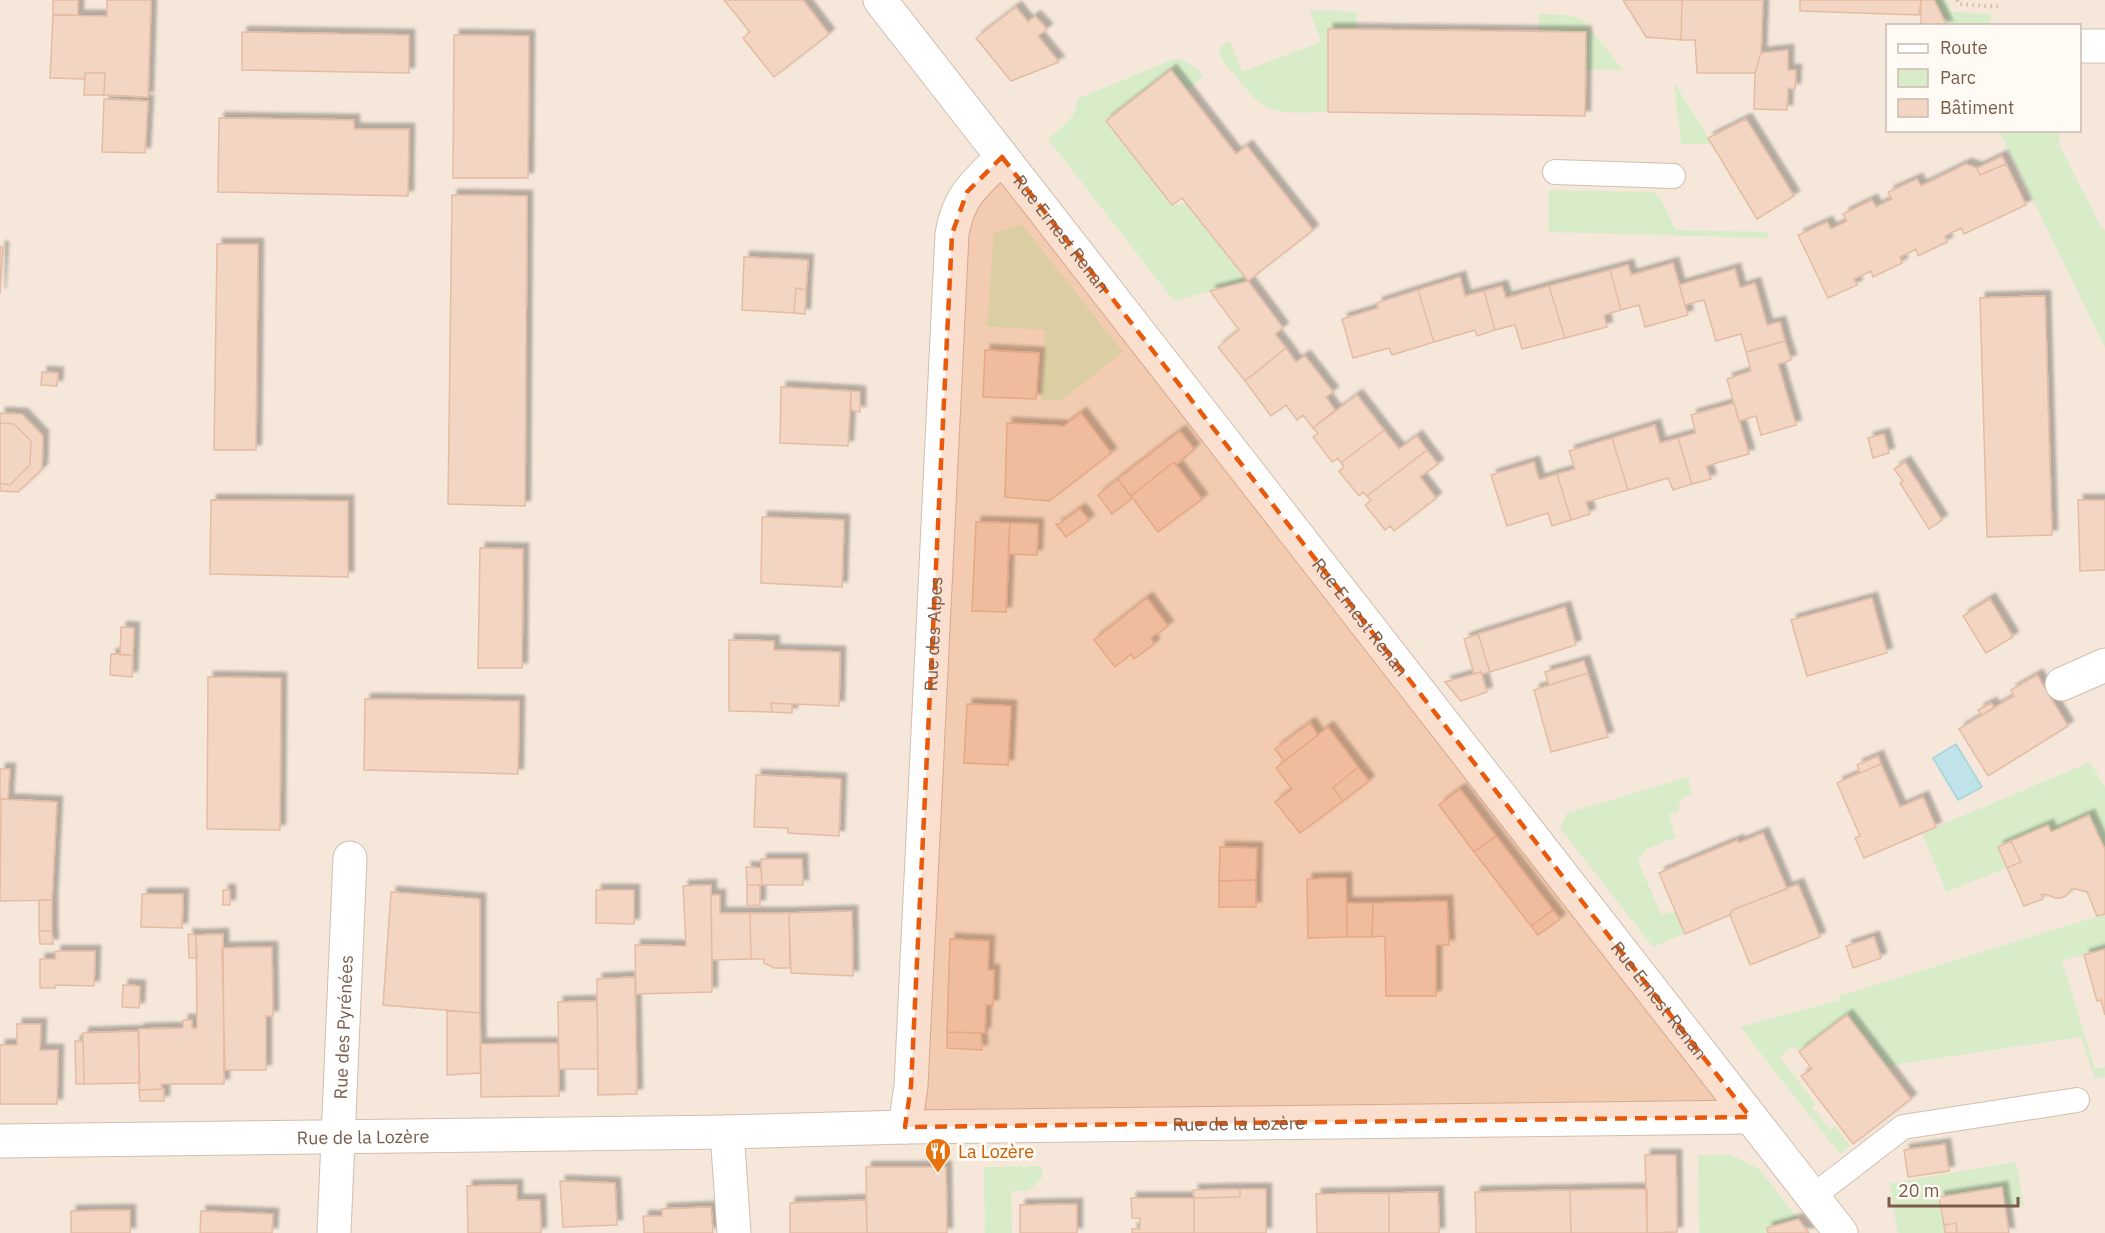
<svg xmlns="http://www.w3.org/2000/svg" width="2105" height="1233" font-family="'IBM Plex Sans',sans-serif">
	<defs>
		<filter id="shadow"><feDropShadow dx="5.5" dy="-5.5" stdDeviation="1.5" flood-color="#0004"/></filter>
	</defs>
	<rect width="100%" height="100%" fill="#fdf6ec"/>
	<path fill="#f5e8da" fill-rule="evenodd" d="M 0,0 L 2105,0 L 2105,1233 L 0,1233 ZM 1888,26 L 2080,26 L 2080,130 L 1888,130 Z"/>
	<path fill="#d8ecc9" d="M 1934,0 L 1946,0 L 1952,12 L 1990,14 L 1991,25 L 1947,25 Z
		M 1317,10 L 1357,12 L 1356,29 L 1328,29 L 1328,112 C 1304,112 1273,117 1254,98 C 1247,91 1240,81 1233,73 C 1227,65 1219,58 1219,49 L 1225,43 L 1230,41 L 1242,72 L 1321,42 L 1310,11 Z
		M 1539,14 L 1569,15 L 1583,20 L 1623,70 L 1586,70 L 1586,33 L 1539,32 Z
		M 1174,59 C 1187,59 1196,67 1203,77 L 1187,90 L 1170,70 L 1106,121 L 1172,205 L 1186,203 L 1248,281 L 1174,301 L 1048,139 C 1059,129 1080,116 1077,99 Z
		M 1674,82 L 1712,144 L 1681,144 Z
		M 1999,131 L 2059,131 L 2059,144 L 2102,229 L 2105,230 L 2105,347 Z
		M 1549,190 L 1653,192 L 1660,198 L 1676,230 L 1766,232 L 1769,238 L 1549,232 Z
		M 1022,225 L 1123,352 L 1060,401 L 1041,400 L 1045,330 L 987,326 L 994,233 Z
		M 2090,762 L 2105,787 L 2105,850 L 2089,815 L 2051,832 L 2048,825 L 1998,847 L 2007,868 L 1946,892 L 1922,833 Z
		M 1688,777 L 1692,794 C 1682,797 1679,801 1678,812 L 1668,814 L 1676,837 L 1647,849 L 1638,860 L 1661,915 L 1675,911 L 1685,933 L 1653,947 L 1560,828 L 1567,813 Z
		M 2105,914 L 2105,949 L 2062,961 L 2095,1069 L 2105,1067 L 2105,1077 L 2095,1079 L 2081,1037 L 1885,1066 L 1847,1016 L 1799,1052 L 1793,1046 L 1780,1057 L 1816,1104 L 1812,1107 L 1830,1130 L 1835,1126 L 1850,1146 L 1840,1154 L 1740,1027 L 1839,1000 L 1839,996 Z
		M 1698,1155 L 1731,1155 L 1759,1169 L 1798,1219 L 1767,1228 L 1768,1233 L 1699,1233 Z
		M 2016,1162 L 2024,1205 L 2005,1208 L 2001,1187 L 1940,1197 L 1945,1233 L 1899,1233 L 1897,1231 L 1890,1183 Z
		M 1042,1166 L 1042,1178 L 1028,1191 L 1011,1191 L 1012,1233 L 985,1233 L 984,1167 Z"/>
	<path fill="#bfe3e8" stroke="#a5d3da" stroke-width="1.5" d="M 1956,744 L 1982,787 L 1958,800 L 1933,758 Z"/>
	<path fill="#f3d5c3" stroke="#e6bba3" stroke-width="1.5" filter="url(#shadow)" d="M 53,0 L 78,0 L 78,15 L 53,15 Z
		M 107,0 L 151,0 L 148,97 L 104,95 L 105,73 L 85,73 L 85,79 L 50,78 L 53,15 L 107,16 Z
		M 724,0 L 803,0 L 829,34 L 774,77 L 743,38 L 750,32 Z
		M 1623,0 L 1682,0 L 1681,40 L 1646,37 Z
		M 1682,0 L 1763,0 L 1761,53 L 1755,73 L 1697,73 L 1695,40 L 1681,40 Z
		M 1800,0 L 1921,0 L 1919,15 L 1800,11 Z
		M 1921,0 L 1934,0 L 1947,26 L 1921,26 Z
		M 1016,7 L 1028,22 L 1035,16 L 1047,29 L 1038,36 L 1059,62 L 1011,81 L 976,38 Z
		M 1328,29 L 1586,32 L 1585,116 L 1328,112 Z
		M 242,32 L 409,35 L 409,73 L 242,70 Z
		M 454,35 L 529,36 L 528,178 L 453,178 Z
		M 1788,50 L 1788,70 L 1796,70 L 1795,89 L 1788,88 L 1787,110 L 1754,109 L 1755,73 L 1761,53 Z
		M 1171,70 L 1236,154 L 1247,146 L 1313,230 L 1248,281 L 1182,198 L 1172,205 L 1106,121 Z
		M 85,73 L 105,73 L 104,95 L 84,95 Z
		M 104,99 L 148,101 L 145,153 L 102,152 Z
		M 219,118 L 354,120 L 354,129 L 409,129 L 408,196 L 218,192 Z
		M 1746,119 L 1794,196 L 1757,219 L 1708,138 Z
		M 2002,156 L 2006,164 L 1980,175 L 1977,168 Z
		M 1966,164 L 1977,168 L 1980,175 L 2006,164 L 2026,205 L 1964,234 L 1961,228 L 1945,236 L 1947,242 L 1918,256 L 1916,249 L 1900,257 L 1902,263 L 1873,277 L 1871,271 L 1854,279 L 1857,285 L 1828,298 L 1798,235 L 1827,222 L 1831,229 L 1847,221 L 1843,214 L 1872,200 L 1876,207 L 1892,199 L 1888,192 L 1917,179 L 1921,186 Z
		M 452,195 L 527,196 L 525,506 L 448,504 Z
		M 217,244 L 258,244 L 256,450 L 214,450 Z
		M 0,247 L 3,247 L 0,294 Z
		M 744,257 L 808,260 L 806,290 L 796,288 L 794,313 L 742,310 Z
		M 1673,263 L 1688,315 L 1645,327 L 1639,305 L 1621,310 L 1610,270 L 1628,265 L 1631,275 Z
		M 1735,269 L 1740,288 L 1755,283 L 1767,325 L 1780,322 L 1785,341 L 1746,352 L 1741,334 L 1716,341 L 1704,300 L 1685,305 L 1679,285 Z
		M 1610,270 L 1621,310 L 1604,315 L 1607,327 L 1565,338 L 1549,286 Z
		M 1460,277 L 1465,296 L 1484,291 L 1495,330 L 1477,336 L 1475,330 L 1434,342 L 1418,290 Z
		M 1248,281 L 1283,328 L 1275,334 L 1286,348 L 1245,381 L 1218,347 L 1239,330 L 1210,291 Z
		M 1502,286 L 1506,298 L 1549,286 L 1565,338 L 1522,349 L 1515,325 L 1495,330 L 1484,291 Z
		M 796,288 L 806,290 L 805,314 L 794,313 Z
		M 1418,290 L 1434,342 L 1392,355 L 1389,348 L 1353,358 L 1342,319 L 1378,308 L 1377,303 Z
		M 2045,296 L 2052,535 L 1987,537 L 1980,298 Z
		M 1785,341 L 1791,360 L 1778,364 L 1796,425 L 1761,435 L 1756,416 L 1739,421 L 1727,379 L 1751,371 L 1746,352 Z
		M 1286,348 L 1296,362 L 1305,356 L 1333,392 L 1326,397 L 1335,410 L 1313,428 L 1303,415 L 1297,420 L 1286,405 L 1271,416 L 1245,381 Z
		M 985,350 L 1039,353 L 1036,399 L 983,397 Z
		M 42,372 L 58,373 L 57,386 L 41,385 Z
		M 781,387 L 851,391 L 848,446 L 780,443 Z
		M 851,391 L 860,392 L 860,412 L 851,410 Z
		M 1357,395 L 1384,430 L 1341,463 L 1338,458 L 1332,462 L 1313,437 L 1318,433 L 1313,428 Z
		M 1734,403 L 1749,454 L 1706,466 L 1711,479 L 1692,484 L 1678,438 L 1696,433 L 1691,415 Z
		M 0,413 L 22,414 L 43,436 L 42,469 L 18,492 L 0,491 L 0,483 L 10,485 L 30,465 L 31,441 L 14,424 L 0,423 Z
		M 1081,413 L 1111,453 L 1049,501 L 1005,497 L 1007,423 L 1064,426 Z
		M 0,423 L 14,424 L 31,441 L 30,465 L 10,485 L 0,483 Z
		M 1655,425 L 1660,443 L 1678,438 L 1692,484 L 1673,490 L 1668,478 L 1628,490 L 1612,438 Z
		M 1384,430 L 1399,449 L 1417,436 L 1427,450 L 1367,496 L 1363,492 L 1359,496 L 1339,471 L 1344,467 L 1341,463 Z
		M 1180,431 L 1194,449 L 1176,465 L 1174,462 L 1131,496 L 1118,479 Z
		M 1884,434 L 1889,453 L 1873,458 L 1868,438 Z
		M 1612,438 L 1628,490 L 1586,502 L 1590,514 L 1571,520 L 1557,474 L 1575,469 L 1569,451 Z
		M 1427,450 L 1438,464 L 1420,477 L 1436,498 L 1394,531 L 1390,526 L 1385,530 L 1365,505 L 1371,500 L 1367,496 Z
		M 1174,462 L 1202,499 L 1158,532 L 1131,496 Z
		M 1534,462 L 1539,480 L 1557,474 L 1571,520 L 1552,526 L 1548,513 L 1507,526 L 1491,475 Z
		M 1905,462 L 1942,520 L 1929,529 L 1900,483 L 1903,481 L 1894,469 Z
		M 1118,479 L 1132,498 L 1112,514 L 1098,495 Z
		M 211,500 L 348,501 L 348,577 L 210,574 Z
		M 2078,500 L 2105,500 L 2105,570 L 2080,571 Z
		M 1080,509 L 1089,520 L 1066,537 L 1056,524 L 1059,524 Z
		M 762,517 L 844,520 L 842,587 L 761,583 Z
		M 976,522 L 1010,523 L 1006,612 L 972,611 Z
		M 1010,523 L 1038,524 L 1037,555 L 1008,554 Z
		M 480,548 L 523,549 L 522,668 L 478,668 Z
		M 1147,598 L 1168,626 L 1151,638 L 1154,644 L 1134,659 L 1131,654 L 1115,667 L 1094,640 Z
		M 1872,598 L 1887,653 L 1807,676 L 1791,620 Z
		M 1990,599 L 2013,637 L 1986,653 L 1963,616 Z
		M 1565,607 L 1576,645 L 1490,672 L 1478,634 Z
		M 121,627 L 134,628 L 133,655 L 120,655 Z
		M 1478,634 L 1490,672 L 1482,674 L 1481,672 L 1474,674 L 1464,639 Z
		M 729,640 L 774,641 L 774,650 L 840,652 L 839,706 L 771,703 L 772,712 L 729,711 Z
		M 111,654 L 133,655 L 132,677 L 110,675 Z
		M 1584,661 L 1588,673 L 1549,685 L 1545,672 Z
		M 1481,672 L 1487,692 L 1461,701 L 1445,682 Z
		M 1588,673 L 1608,737 L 1551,752 L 1534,690 Z
		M 2037,675 L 2068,726 L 1988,776 L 1959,729 L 2014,696 L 2011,690 Z
		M 208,677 L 281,678 L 280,830 L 207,829 Z
		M 365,699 L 519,701 L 518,774 L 364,770 Z
		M 771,703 L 792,704 L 792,713 L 772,712 Z
		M 1991,703 L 1994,707 L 1982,715 L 1978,710 Z
		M 967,704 L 1011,706 L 1008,765 L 964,763 Z
		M 1310,723 L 1318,735 L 1284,761 L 1275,749 Z
		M 1328,727 L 1358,767 L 1333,788 L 1343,801 L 1300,833 L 1275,802 L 1292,789 L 1276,768 Z
		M 1878,756 L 1881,764 L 1860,773 L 1857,765 Z
		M 1881,764 L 1900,807 L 1923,797 L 1936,827 L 1864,858 L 1855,838 L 1860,836 L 1837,783 Z
		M 1358,767 L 1369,781 L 1343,801 L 1333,788 Z
		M 0,769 L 10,769 L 8,799 L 0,799 Z
		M 756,775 L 841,779 L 839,836 L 788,833 L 788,828 L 754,827 Z
		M 1460,789 L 1496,836 L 1474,852 L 1439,805 Z
		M 1,799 L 57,802 L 52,900 L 0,901 Z
		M 2089,815 L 2105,850 L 2105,914 L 2097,916 L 2087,892 L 2072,888 L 2066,896 L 2061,898 L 2055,898 L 2045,894 L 2041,895 L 2043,899 L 2024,906 L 2007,868 L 2021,862 L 2011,841 L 2048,825 L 2051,832 Z
		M 1763,833 L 1787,889 L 1732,910 L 1730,915 L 1685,934 L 1659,873 L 1738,840 L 1739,843 Z
		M 1496,836 L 1553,910 L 1531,926 L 1474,852 Z
		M 2011,841 L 2021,862 L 2007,868 L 1998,847 Z
		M 1220,847 L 1257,848 L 1256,880 L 1219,881 Z
		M 761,859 L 802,859 L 803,885 L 762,885 Z
		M 746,867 L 761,868 L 762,885 L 747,885 Z
		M 1346,878 L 1347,937 L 1308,938 L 1307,879 Z
		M 1250,880 L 1256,880 L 1256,907 L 1219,907 L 1219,881 Z
		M 1798,884 L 1820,937 L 1750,965 L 1730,915 L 1732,910 Z
		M 711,885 L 712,992 L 636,994 L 635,945 L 686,946 L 683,886 Z
		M 747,885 L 760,885 L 760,905 L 747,906 Z
		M 223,890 L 230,890 L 230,905 L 223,905 Z
		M 596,890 L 634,890 L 634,924 L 596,923 Z
		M 391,892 L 480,899 L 480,1013 L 383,1005 Z
		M 142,894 L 183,894 L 182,928 L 141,927 Z
		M 711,895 L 720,895 L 720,913 L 750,913 L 751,959 L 712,960 Z
		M 39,900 L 52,900 L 52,931 L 39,931 Z
		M 1447,901 L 1449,945 L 1436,945 L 1436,996 L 1386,996 L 1385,936 L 1372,937 L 1373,903 Z
		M 1347,903 L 1373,903 L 1372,937 L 1347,937 Z
		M 1553,910 L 1560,919 L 1538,935 L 1531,926 Z
		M 852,911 L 853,976 L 791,973 L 789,913 Z
		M 750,913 L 789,913 L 790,968 L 774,968 L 764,963 L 764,959 L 751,959 Z
		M 39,931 L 52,931 L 53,944 L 40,944 Z
		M 188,934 L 196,935 L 197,958 L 189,958 Z
		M 223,934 L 224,1084 L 161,1084 L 162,1089 L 139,1090 L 139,1029 L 183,1028 L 183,1020 L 192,1020 L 192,1028 L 197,1028 L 196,935 Z
		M 1874,937 L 1881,958 L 1853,968 L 1846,946 Z
		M 950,939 L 989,941 L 988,970 L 994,970 L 993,1005 L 986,1005 L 985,1033 L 947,1032 Z
		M 272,947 L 273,1016 L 266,1016 L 266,1070 L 225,1070 L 222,948 Z
		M 2105,949 L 2105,1015 L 2101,1000 L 2097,1001 L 2084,955 Z
		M 56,951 L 95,951 L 94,986 L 56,985 L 55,988 L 40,988 L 40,959 L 55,959 Z
		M 635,977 L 637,1094 L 598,1095 L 597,979 Z
		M 123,985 L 140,986 L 139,1008 L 122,1007 Z
		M 597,1001 L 598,1069 L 559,1069 L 558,1002 Z
		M 447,1010 L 480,1013 L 481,1073 L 447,1075 Z
		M 1847,1015 L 1911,1099 L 1853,1144 L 1801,1076 L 1812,1069 L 1799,1052 Z
		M 17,1024 L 41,1024 L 40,1050 L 58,1050 L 57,1104 L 0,1104 L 0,1045 L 17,1045 Z
		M 138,1031 L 140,1083 L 84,1084 L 83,1033 Z
		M 947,1032 L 981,1033 L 982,1050 L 947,1048 Z
		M 75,1041 L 83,1041 L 84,1084 L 76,1084 Z
		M 558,1043 L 559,1096 L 481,1097 L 480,1044 Z
		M 162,1089 L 164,1089 L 164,1101 L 140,1101 L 139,1090 Z
		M 1945,1144 L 1949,1171 L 1908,1177 L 1904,1150 Z
		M 1645,1155 L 1676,1155 L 1677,1232 L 1647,1233 Z
		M 866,1167 L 946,1167 L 947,1233 L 867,1233 Z
		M 560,1181 L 615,1183 L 617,1225 L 563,1227 Z
		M 517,1185 L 517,1200 L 540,1200 L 541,1233 L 468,1233 L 467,1186 Z
		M 2002,1187 L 2009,1233 L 1957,1233 L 1956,1223 L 1944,1225 L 1939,1197 Z
		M 1240,1189 L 1266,1189 L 1266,1233 L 1194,1233 L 1194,1198 L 1240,1197 Z
		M 1240,1189 L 1240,1197 L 1194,1198 L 1193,1190 Z
		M 1647,1189 L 1647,1233 L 1571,1233 L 1570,1190 Z
		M 1570,1190 L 1571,1233 L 1476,1233 L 1475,1192 Z
		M 1438,1192 L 1439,1233 L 1389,1233 L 1389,1193 Z
		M 1389,1193 L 1389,1233 L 1317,1233 L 1316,1194 Z
		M 1131,1198 L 1194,1198 L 1194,1233 L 1132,1233 L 1132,1229 L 1140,1229 L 1140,1218 L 1132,1218 Z
		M 866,1200 L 867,1233 L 790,1233 L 790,1203 Z
		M 1077,1204 L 1077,1233 L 1020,1233 L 1020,1205 Z
		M 711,1207 L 713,1233 L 644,1233 L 643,1216 L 662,1216 L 662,1209 Z
		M 130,1210 L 130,1233 L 71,1233 L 71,1211 Z
		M 201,1211 L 273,1214 L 272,1233 L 200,1233 Z
		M 1798,1219 L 1809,1233 L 1768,1233 L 1767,1228 Z
		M 1956,1223 L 1957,1233 L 1945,1233 L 1944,1225 Z"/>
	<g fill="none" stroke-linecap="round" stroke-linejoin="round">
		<g stroke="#d1beb0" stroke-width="26">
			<path id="service" d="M 1555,172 L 1673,176
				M 1812,1197 L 1903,1127 L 2077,1100"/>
		</g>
		<g stroke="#d1beb0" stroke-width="35">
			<g id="minor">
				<path id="s1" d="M 880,0 L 1841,1233"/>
				<path d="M 2080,46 L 2105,46"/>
				<path d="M 2062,684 L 2105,665"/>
				<path id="s2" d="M 905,1127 L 911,1086 L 952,234 C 959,194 975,185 1002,157"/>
				<path d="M 727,1132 L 734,1233"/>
				<path id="s3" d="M 0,1141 L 727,1132 L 905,1127 L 1750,1117"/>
				<path id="s4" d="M 334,1233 L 350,858"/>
			</g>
		</g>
		<path stroke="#d9b8a5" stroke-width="4" stroke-dasharray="1.5 4.5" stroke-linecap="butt" d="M 1957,0 L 1959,4 L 2002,7"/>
		<use href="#service" stroke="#fff" stroke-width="24"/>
		<use href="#minor" stroke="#fff" stroke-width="33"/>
	</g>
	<path fill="#e8590c" fill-opacity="0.2" stroke="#e8590c" stroke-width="4.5" stroke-dasharray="12 8" stroke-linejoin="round" d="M 1002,157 L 1750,1117 L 905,1127 L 911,1086 L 952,234 L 967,192 Z"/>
	<defs>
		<g id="restaurant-pin" transform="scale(1.35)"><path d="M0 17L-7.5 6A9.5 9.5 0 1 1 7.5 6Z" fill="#e8710a" stroke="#fffaf3"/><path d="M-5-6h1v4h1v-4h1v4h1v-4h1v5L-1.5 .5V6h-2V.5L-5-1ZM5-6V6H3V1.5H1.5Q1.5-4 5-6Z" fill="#fff"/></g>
	</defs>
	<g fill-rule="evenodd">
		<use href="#restaurant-pin" x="938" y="1151"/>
	</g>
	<g text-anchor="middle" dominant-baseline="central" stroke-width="6" stroke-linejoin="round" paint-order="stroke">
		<g font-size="18" fill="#7a5c4d" stroke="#fffaf3">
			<text stroke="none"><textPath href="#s1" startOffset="296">Rue Ernest Renan</textPath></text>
			<text stroke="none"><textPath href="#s1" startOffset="782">Rue Ernest Renan</textPath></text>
			<text stroke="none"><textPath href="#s2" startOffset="494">Rue des Alpes</textPath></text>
			<text stroke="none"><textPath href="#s1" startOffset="1268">Rue Ernest Renan</textPath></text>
			<text stroke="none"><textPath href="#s4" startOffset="206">Rue des Pyrénées</textPath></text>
			<text stroke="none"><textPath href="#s3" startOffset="1239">Rue de la Lozère</textPath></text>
			<text stroke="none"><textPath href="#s3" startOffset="363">Rue de la Lozère</textPath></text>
		</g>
		<g font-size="18" fill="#c56008" stroke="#fffaf3" text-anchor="start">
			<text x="958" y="1151">La Lozère</text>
		</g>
	</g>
	<rect x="1886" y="24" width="195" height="108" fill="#fffaf3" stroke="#cabbb1" stroke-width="1.5"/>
	<rect x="1898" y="44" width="30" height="9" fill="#ffffff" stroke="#cabbb1" stroke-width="1.5"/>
	<text x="1940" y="54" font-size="18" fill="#7a5c4d">Route</text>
	<rect x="1898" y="69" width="30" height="18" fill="#d8ecc9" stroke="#cabbb1" stroke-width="1.5"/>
	<text x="1940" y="84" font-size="18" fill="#7a5c4d">Parc</text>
	<rect x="1898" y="99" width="30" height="18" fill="#f3d5c3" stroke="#cabbb1" stroke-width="1.5"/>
	<text x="1940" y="114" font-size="18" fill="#7a5c4d">Bâtiment</text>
	<path d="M1889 1197v9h129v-9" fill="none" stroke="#7a5c4d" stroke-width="3"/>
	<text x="1898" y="1197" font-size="18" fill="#7a5c4d" stroke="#fffaf3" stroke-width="4.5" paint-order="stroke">20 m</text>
</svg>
